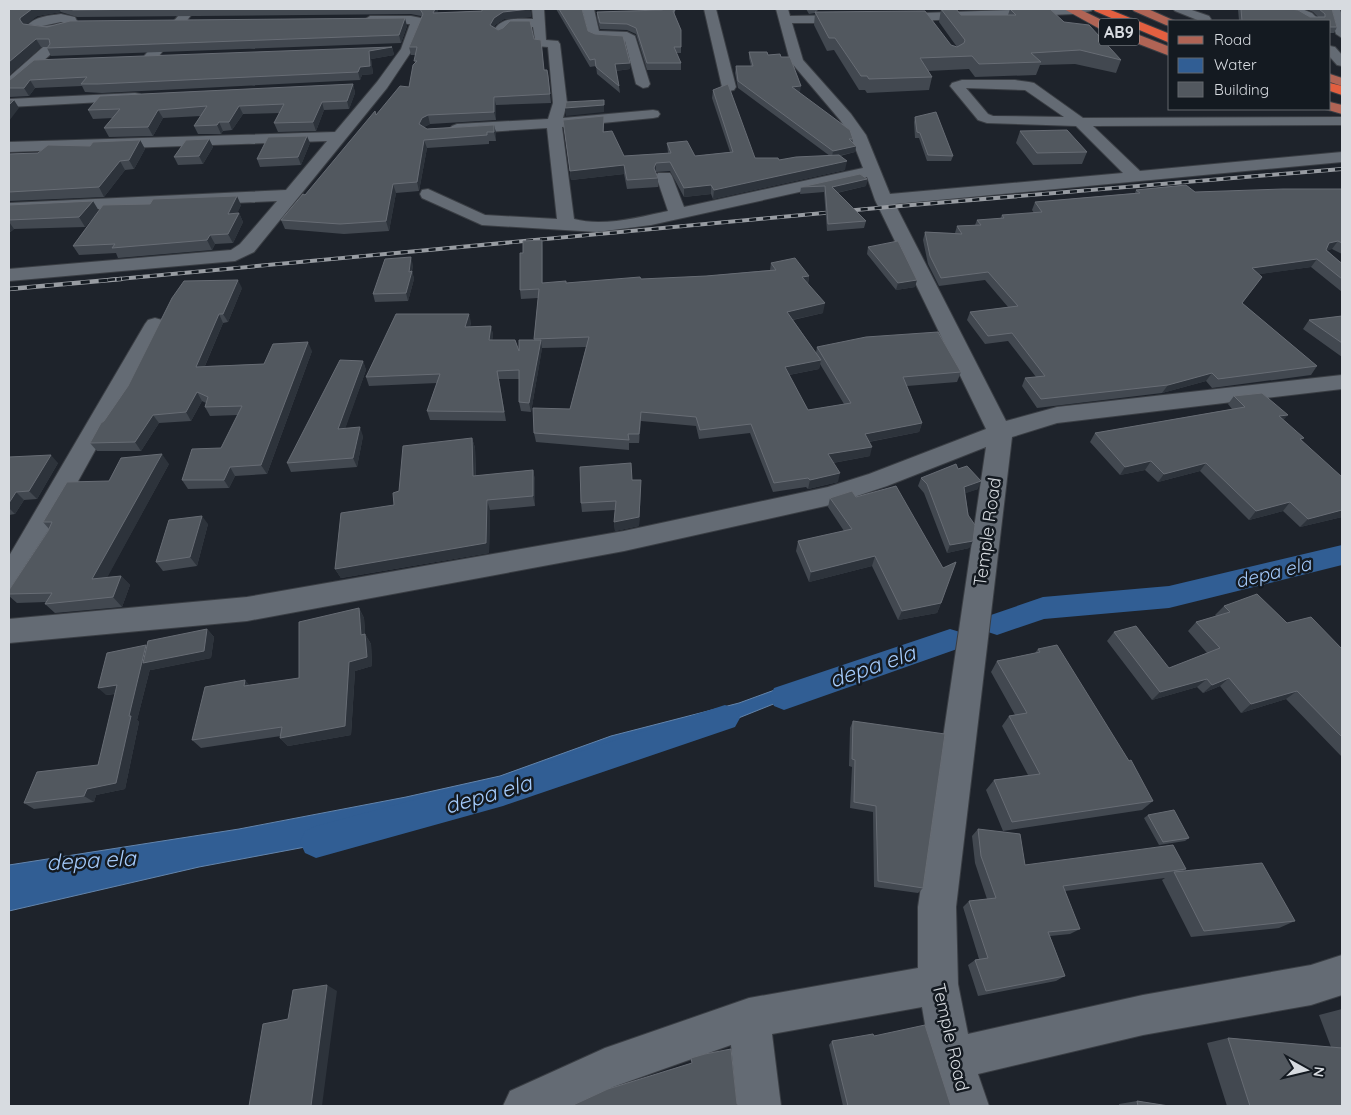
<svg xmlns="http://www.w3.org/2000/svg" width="1351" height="1115" font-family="Quicksand,sans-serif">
	<rect width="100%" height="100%" fill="#1e232b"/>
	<path fill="#315e94" stroke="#6384ab" d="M 813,676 L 816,687 L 736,719 L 630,744 L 504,791 L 468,812 L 409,814 L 316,845 L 199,867 L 9,911 L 9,865 L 239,829 L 406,797 L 500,776 L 611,736 L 739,703 Z"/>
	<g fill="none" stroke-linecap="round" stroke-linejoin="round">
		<path fill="#315e94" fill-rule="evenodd" d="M 1342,545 L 1342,565 L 1169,608 L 1044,619 L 997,635 L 988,632 L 984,624 L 988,616 L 1043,597 L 1169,586 Z
			M 950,629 L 960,632 L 964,640 L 960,648 L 784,710 L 774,706 L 770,697 L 774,688 Z
			M 725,705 L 735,709 L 740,718 L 735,727 L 503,806 L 316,858 L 305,853 L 300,842 L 305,831 L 316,826 L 503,776 Z"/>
		<g stroke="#3a3e44" stroke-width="2">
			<path id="minor" d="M 184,9 L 196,9 L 155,61 L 145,61 L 144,58 L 145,55 Z
				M 532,9 L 544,9 L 546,40 L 558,41 L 560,44 L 567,103 L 563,118 L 653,110 L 658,111 L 660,114 L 658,117 L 653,118 L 562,127 L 574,219 C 603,227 640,217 668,211 L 656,176 L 658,173 L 670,173 L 672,176 L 684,207 L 863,168 L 850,135 L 840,120 L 790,61 L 776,9 L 788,9 L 790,16 L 851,15 L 857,19 L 851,23 L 792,23 L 803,60 L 851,114 L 866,135 L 890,194 L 1123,173 L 1076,126 L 987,123 L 978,120 L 950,86 L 952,83 L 962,80 L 1015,80 L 1029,82 L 1034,83 L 1083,118 L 1342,117 L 1342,125 L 1093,126 L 1140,171 L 1342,152 L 1342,162 L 895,204 L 1006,421 L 1057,407 L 1342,375 L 1342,389 L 1057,423 L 1012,437 L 956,907 L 958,984 L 968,1034 L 1143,995 L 1311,965 L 1342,955 L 1342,995 L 1311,1005 L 1143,1035 L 978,1074 L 989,1106 L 945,1106 L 931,1059 L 922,1007 L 772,1034 L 781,1106 L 737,1106 L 731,1045 L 613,1087 L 573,1106 L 503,1106 L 510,1091 L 605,1048 L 749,998 L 918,968 L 918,907 L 986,447 L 887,486 L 830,505 L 624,551 L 247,621 L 9,643 L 9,619 L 247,597 L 624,531 L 828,487 L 869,474 L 986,429 L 875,200 L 867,177 L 651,225 L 597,232 L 482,225 L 422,198 L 420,194 L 422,190 L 428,189 L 485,215 L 557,219 L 547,128 L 457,134 L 452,132 L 449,129 L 452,126 L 457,124 L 548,119 L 553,103 L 548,47 L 536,46 L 533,27 L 510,27 L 503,35 L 499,36 L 493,32 C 501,16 517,19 533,19 ZM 966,88 L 1025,90 L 1064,117 L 993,116 L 988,114 Z
				M 582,9 L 594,9 L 599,31 L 627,32 L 635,36 L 650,84 L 648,87 L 643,88 L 636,84 L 625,41 L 596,39 L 589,36 Z
				M 704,9 L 716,9 L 736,87 L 734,90 L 729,91 L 722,87 Z
				M 1041,9 L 1093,9 L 1091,11 L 1074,14 L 891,22 L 885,18 L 891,14 Z
				M 1173,9 L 1189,9 L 1209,16 L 1211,19 L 1209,21 L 1200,21 L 1175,11 Z
				M 1241,9 L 1302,9 L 1312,13 L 1320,21 L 1307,21 L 1296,14 L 1283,12 L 1247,12 Z
				M 1328,9 L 1340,9 L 1342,16 L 1342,38 L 1336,34 Z
				M 61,14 L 75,17 L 78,23 L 73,27 L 69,38 L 15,86 L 9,87 L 9,77 L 60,32 L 47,33 L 28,30 L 26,27 C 35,16 48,16 61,14 ZM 61,22 L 64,22 L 57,25 L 42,26 Z
				M 370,16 L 411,16 L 421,18 L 423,21 L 413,49 L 387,88 L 254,252 L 235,261 L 9,281 L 9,269 L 231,250 L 240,244 L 277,201 L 9,213 L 9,203 L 286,190 L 327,141 L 9,152 L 9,142 L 335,132 L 377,82 L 401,49 L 410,24 L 366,23 L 364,20 Z
				M 1330,46 L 1335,47 L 1342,55 L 1342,66 L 1337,65 L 1330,57 Z
				M 135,93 L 140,94 L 142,97 L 140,100 L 9,107 L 9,99 Z
				M 155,318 L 162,320 L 165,324 L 19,588 L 9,591 L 9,556 L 145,324 L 148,320 Z"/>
		</g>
		<g stroke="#3a3e44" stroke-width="2">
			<path id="major" d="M 1064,9 L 1079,9 L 1108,23 L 1170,47 L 1170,56 L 1100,29 Z
				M 1132,9 L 1148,9 L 1175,21 L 1170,21 L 1170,26 L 1166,25 L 1134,11 Z
				M 1330,74 L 1342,78 L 1342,86 L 1330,82 Z
				M 1330,102 L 1342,105 L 1342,114 L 1325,109 L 1330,109 Z"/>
		</g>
		<g stroke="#3a3e44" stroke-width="2">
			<path id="highway" d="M 1093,9 L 1108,9 L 1170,34 L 1170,43 L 1095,11 Z
				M 1330,83 L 1342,86 L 1342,95 L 1330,91 Z"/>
		</g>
		<use href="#minor" fill="#646b74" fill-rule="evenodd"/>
		<use href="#major" fill="#b06455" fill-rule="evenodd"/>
		<use href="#highway" fill="#e25f40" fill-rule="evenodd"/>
		<g stroke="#989ca2" stroke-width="4">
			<path id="rail-far1" d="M 108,280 L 888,207 L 1342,169"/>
		</g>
		<g stroke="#989ca2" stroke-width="4.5">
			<path id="rail" d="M 9,289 L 121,279"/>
		</g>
		<use href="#rail-far1" stroke="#141a21" stroke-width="2.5" stroke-dasharray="7" stroke-linecap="butt"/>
		<use href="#rail" stroke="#141a21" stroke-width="3" stroke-dasharray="9" stroke-linecap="butt"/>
	</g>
	<path fill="#424850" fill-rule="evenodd" d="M 9,9 L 438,9 L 437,13 L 530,9 L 531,17 L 504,19 L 495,25 L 494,27 L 498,30 L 534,39 L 544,70 L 548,76 L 551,103 L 496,105 L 496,120 L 430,124 L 424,127 L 427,129 L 494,125 L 496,133 L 496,141 L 489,141 L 489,144 L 427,148 L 419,191 L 396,193 L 389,231 L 344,234 L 285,229 L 281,220 L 305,195 L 376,115 L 409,87 L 415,63 L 415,55 L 411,55 L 409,47 L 422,17 L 421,16 L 411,14 L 77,17 L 61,12 L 37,16 L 26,24 L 47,27 L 407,26 L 401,43 L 51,56 L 47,48 L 48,47 L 41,47 L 9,75 Z
		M 556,9 L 582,9 L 588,31 L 630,63 L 630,69 L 616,71 L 619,86 L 620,93 L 597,74 L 596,66 L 590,67 Z
		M 806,9 L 819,9 L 816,12 L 957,47 L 939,22 L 941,9 L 961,15 L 1008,15 L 1010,9 L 1064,22 L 1121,60 L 1116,73 L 1075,64 L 1040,65 L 1036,75 L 975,77 L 969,69 L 928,71 L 932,77 L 929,90 L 867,93 L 865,90 L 859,90 L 834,50 L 827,51 L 814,25 L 815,13 L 809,14 Z
		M 1238,9 L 1290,9 L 1310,17 L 1318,17 L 1313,12 L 1306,9 L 1332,9 L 1337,27 L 1334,33 L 1330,33 L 1330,21 L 1239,21 Z
		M 675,11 L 675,15 L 681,30 L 681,53 L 676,53 L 681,63 L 681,70 L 647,70 L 636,34 L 627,30 L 600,29 L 597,18 L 597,12 Z
		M 392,47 L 394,55 L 371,59 L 373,74 L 362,75 L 360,80 L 102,93 L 85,92 L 82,86 L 35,88 L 29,96 L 9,97 L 9,80 Z
		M 749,52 L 768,55 L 781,57 L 800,92 L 799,92 L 853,139 L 852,143 L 856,146 L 855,152 L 840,156 L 845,170 L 713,199 L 711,194 L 684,197 L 670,171 L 656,172 L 656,173 L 658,178 L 658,187 L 627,189 L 624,174 L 571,180 L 563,120 L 604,116 L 604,132 L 624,156 L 668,153 L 667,143 L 695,156 L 730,152 L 712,98 L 713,90 L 755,158 L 779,160 L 830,156 L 738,88 L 735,73 L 736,66 L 751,66 L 749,58 Z
		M 353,84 L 355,93 L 349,109 L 324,110 L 316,131 L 278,132 L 274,123 L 280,113 L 243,114 L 232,130 L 223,131 L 221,134 L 198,134 L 194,126 L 201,116 L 163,118 L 153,136 L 109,137 L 104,128 L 113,118 L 93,119 L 88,110 Z
		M 915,117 L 953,156 L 951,161 L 927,161 L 919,138 L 915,138 L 914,122 Z
		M 1020,131 L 1087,152 L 1082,164 L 1033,165 L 1016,143 Z
		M 209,139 L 213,147 L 203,164 L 178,165 L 174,157 Z
		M 140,140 L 145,149 L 134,169 L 125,170 L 104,197 L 9,201 L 9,154 L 38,153 Z
		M 310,143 L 301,165 L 260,167 L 257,159 Z
		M 867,179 L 866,186 L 837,193 L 866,221 L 864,228 L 827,231 L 824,192 L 800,194 L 801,187 Z
		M 1342,189 L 1342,254 L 1332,249 L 1327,250 L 1340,262 L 1342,263 L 1342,292 L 1311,267 L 1259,274 L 1256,285 L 1242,303 L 1317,366 L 1311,375 L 1212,388 L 1206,381 L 1162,393 L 1037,408 L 1022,386 L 1025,378 L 1036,377 L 1008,341 L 985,344 L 967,320 L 970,312 L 1008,307 L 985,280 L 939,286 L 928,264 L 923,240 L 925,232 L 955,233 L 957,226 L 975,225 L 977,220 L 1000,219 L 1002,215 L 1034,213 L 1032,210 L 1035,202 L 1135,193 L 1136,190 L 1195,192 Z
		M 9,205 L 99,211 L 241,205 L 237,213 L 239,213 L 243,222 L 233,243 L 215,244 L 212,250 L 118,258 L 116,253 L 79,255 L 73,246 L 98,212 L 85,227 L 14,229 L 9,233 Z
		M 868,247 L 915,287 L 896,290 L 867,254 Z
		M 543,249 L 543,283 L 566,283 L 706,276 L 770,270 L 771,263 L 809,276 L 808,284 L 823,313 L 793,320 L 816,353 L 817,347 L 961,372 L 957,382 L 907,386 L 922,423 L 919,432 L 869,442 L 870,456 L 833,463 L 838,482 L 808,489 L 806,487 L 773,492 L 750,433 L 699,439 L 696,426 L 641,421 L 639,443 L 629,443 L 629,450 L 536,442 L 534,433 L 570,409 L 586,347 L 542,348 L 531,412 L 521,411 L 519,402 L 519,379 L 499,379 L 506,421 L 430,420 L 427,411 L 437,383 L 369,386 L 366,377 L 471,322 L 470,327 L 491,326 L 493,335 L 492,340 L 519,351 L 534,340 L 538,298 L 521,299 L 520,290 ZM 820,364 L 844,404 L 808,410 L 789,375 L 819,369 Z
		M 413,265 L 412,271 L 414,279 L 408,301 L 375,302 L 373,294 Z
		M 242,288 L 228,322 L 223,323 L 205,366 L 264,364 L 312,351 L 267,474 L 235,476 L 229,488 L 188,489 L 182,480 L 221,448 L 238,415 L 210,416 L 205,407 L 206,403 L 202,401 L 191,421 L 159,423 L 141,451 L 97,451 L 90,443 L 104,421 Z
		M 1342,316 L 1342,357 L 1303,329 L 1309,320 Z
		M 363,361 L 366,370 L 345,428 L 363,436 L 357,467 L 291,472 L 287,463 Z
		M 1234,396 L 1283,420 L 1302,440 L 1342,517 L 1300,527 L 1283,511 L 1249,520 L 1200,471 L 1158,482 L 1145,470 L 1120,475 L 1090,442 L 1095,433 L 1232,409 L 1228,404 Z
		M 472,438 L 475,448 L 476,476 L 533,470 L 535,480 L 535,506 L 490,510 L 489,553 L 341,578 L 335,569 L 394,505 L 399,491 Z
		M 9,457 L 58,463 L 37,499 L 24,500 L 15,514 L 9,515 Z
		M 169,464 L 107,577 L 121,576 L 130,585 L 122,607 L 55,613 L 45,604 L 46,602 L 17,603 L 9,596 L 9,590 L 49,529 L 43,522 L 109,481 Z
		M 958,469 L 978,489 L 965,493 L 973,541 L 969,548 L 947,553 L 924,493 L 918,486 L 921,478 Z
		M 632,480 L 641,480 L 641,488 L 639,526 L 615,531 L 614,522 L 615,510 L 582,512 L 581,503 Z
		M 856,497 L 941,603 L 937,613 L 898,620 L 872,566 L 809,582 L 796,551 L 798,541 L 844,531 L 828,507 L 830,498 Z
		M 208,524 L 197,566 L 163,571 L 156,562 Z
		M 1224,606 L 1287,623 L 1342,649 L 1342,757 L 1286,699 L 1241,713 L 1220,686 L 1203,693 L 1197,687 L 1152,700 L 1107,641 L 1114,632 L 1169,668 L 1207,653 L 1188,631 L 1196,622 L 1216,616 L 1215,615 Z
		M 359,608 L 364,618 L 365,634 L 371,644 L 372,666 L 355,671 L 351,735 L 288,746 L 280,738 L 281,736 L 201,748 L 192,740 L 249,685 L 299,678 Z
		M 207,629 L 214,637 L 211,658 L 151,670 L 150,669 L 137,720 L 139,722 L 125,789 L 96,795 L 94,802 L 34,809 L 24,803 L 98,765 L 115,694 L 106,695 L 146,645 Z
		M 1038,649 L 1153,801 L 1142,810 L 1003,831 L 986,790 L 994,780 L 1028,775 L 1002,726 L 1009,716 L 1015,715 L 991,672 L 997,661 L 1035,653 Z
		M 853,721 L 923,888 L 918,893 L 874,887 L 873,812 L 850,808 L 852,767 L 849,766 L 850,728 Z
		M 1148,815 L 1189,838 L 1185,841 L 1159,845 L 1144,818 Z
		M 978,829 L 1025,865 L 1186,869 L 1183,871 L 1295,921 L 1279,928 L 1191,937 L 1162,880 L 1165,878 L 1065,891 L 1080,929 L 1070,934 L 1050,936 L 1065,976 L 1056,981 L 978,996 L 968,965 L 975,960 L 979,959 L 963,907 L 969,901 L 987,899 L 975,863 L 972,836 Z
		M 1342,1009 L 1342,1106 L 1227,1106 L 1207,1043 L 1228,1038 L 1331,1047 L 1319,1015 Z
		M 874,1036 L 951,1106 L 843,1106 L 829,1045 L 832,1041 Z
		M 1137,1101 L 1169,1106 L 1119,1106 L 1119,1104 Z"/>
	<path fill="#2d333b" d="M 32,9 L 59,9 L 61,12 L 37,16 L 25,26 L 20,20 L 20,18 Z
		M 435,9 L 438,9 L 435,21 L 433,13 Z
		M 530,9 L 531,17 L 504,19 L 495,25 L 491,32 L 490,25 L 494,18 L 503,12 Z
		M 405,18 L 407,26 L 401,43 L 399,35 Z
		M 36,39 L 41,47 L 9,75 L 9,62 Z
		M 392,47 L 394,55 L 371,59 L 373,74 L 362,75 L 360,80 L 358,72 L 369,51 Z
		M 630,63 L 630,69 L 615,71 L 615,64 Z
		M 30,80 L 35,88 L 29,96 L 24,88 Z
		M 353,84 L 355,93 L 349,109 L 347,101 Z
		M 801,86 L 800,92 L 791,93 L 792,87 Z
		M 494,97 L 496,105 L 496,120 L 494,112 Z
		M 14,100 L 19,108 L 9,121 L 9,105 Z
		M 604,100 L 604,112 L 566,116 L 565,108 Z
		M 322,102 L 324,110 L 316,131 L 313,122 Z
		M 239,106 L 243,114 L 232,130 L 229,122 Z
		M 158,110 L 163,118 L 153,136 L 148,127 Z
		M 428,115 L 430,124 L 424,127 L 419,124 L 422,118 Z
		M 219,122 L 223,131 L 221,134 L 217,125 Z
		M 494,125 L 496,133 L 496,141 L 494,132 Z
		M 307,136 L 310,143 L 301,165 L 298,157 Z
		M 209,139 L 213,147 L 203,164 L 199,156 Z
		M 140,140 L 145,149 L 134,169 L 129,160 Z
		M 424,140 L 427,148 L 419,191 L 417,182 Z
		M 856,146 L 855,152 L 832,157 L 833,151 Z
		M 120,161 L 125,170 L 104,197 L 99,187 Z
		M 847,161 L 845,170 L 713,199 L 714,190 Z
		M 656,163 L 656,172 L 654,177 L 654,168 Z
		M 624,165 L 624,174 L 571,180 L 570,171 Z
		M 867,179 L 866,186 L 831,194 L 832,187 Z
		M 393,184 L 396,193 L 389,231 L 386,221 Z
		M 711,185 L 711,194 L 684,197 L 684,188 Z
		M 237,196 L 241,205 L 233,223 L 228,214 Z
		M 93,201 L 99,211 L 85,227 L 79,217 Z
		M 239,213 L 243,222 L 233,243 L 228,234 Z
		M 9,222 L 14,229 L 9,233 Z
		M 210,235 L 215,244 L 212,250 L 207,240 Z
		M 542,240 L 543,249 L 543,292 L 542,283 Z
		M 1338,241 L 1332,249 L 1323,251 L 1329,243 Z
		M 411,257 L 413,265 L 412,273 L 412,271 L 414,279 L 408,301 L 406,293 Z
		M 1317,259 L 1311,267 L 1246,276 L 1252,268 Z
		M 809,276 L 807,285 L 802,277 Z
		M 238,280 L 242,288 L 228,322 L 223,314 Z
		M 917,280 L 915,287 L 896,290 L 898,283 Z
		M 825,303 L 823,313 L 786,321 L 787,312 Z
		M 219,314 L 223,323 L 201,375 L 196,367 Z
		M 469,314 L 471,322 L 467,336 L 465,327 Z
		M 491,326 L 493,335 L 491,349 L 489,340 Z
		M 541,340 L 542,349 L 531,412 L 529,403 Z
		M 308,342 L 312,351 L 267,474 L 261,465 Z
		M 821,360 L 819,369 L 783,376 L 785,367 Z
		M 363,361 L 366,370 L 342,438 L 338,429 Z
		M 1212,373 L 1206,381 L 1162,393 L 1168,385 Z
		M 197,392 L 202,401 L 191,421 L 186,412 Z
		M 641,412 L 641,421 L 639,443 L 639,434 Z
		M 153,415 L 159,423 L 141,451 L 135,442 Z
		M 1288,415 L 1281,423 L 1279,416 Z
		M 922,423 L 919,432 L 862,443 L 865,434 Z
		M 360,427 L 363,436 L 357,467 L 353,458 Z
		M 472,438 L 475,448 L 476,486 L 473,476 Z
		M 872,447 L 870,456 L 826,464 L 828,454 Z
		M 162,454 L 169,464 L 101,589 L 92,579 Z
		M 51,455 L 58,463 L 37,499 L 29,491 Z
		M 1151,461 L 1145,470 L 1120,475 L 1125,467 Z
		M 1206,463 L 1200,471 L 1158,482 L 1164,474 Z
		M 230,467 L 235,476 L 229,488 L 224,480 Z
		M 533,470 L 535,480 L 535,506 L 533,496 Z
		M 840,473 L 838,482 L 808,489 L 810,480 Z
		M 641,480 L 641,488 L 639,526 L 615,531 L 614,522 Z
		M 981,481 L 978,489 L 961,495 L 964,487 Z
		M 16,492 L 24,500 L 15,514 L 9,508 L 9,503 Z
		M 487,500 L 490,510 L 489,553 L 341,578 L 335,569 Z
		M 1290,502 L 1283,511 L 1249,520 L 1256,511 Z
		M 1342,510 L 1342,517 L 1300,527 L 1308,519 Z
		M 202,516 L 208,524 L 197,566 L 190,557 Z
		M 973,541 L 969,548 L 947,553 L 950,545 Z
		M 875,556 L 872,566 L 809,582 L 811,572 Z
		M 121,576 L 130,585 L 122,607 L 113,597 Z
		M 941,603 L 937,613 L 898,620 L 902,611 Z
		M 359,608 L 364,618 L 366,644 L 361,635 Z
		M 207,629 L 214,637 L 211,658 L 151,670 L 150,669 L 137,720 L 139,722 L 125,789 L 96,795 L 94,802 L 84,796 L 87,789 L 129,716 L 146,645 Z
		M 365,634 L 371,644 L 372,666 L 355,671 L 351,735 L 288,746 L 280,738 L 349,662 Z
		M 1229,678 L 1220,686 L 1203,693 L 1212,685 Z
		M 1207,679 L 1197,687 L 1152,700 L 1160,692 Z
		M 245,680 L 253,689 L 244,686 Z
		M 117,685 L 125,692 L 106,695 L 98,688 Z
		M 1297,691 L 1286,699 L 1241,713 L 1251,704 Z
		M 327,985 L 337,991 L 322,1106 L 311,1106 Z"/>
	<path fill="#52585f" stroke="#676c74" d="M 9,9 L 32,9 L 20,18 L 20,20 L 23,24 L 47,27 L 70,21 L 405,18 L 399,35 L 47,48 L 50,44 L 49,39 L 36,39 L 9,62 Z
		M 71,9 L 160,9 L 73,10 Z
		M 420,9 L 435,9 L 433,13 L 482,11 L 482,9 L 530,9 L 503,12 L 494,18 L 490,25 L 498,30 L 503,28 L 510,21 L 530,21 L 534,39 L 541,40 L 544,70 L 547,70 L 548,76 L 550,94 L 494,97 L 494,112 L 428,115 L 422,118 L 419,124 L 427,129 L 494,125 L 494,132 L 487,132 L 487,135 L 424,140 L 417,182 L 393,184 L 386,221 L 340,224 L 281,220 L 303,194 L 305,195 L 375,111 L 376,115 L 400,86 L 409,87 L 413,65 L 417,61 L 414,61 L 417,47 L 409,47 L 423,14 Z
		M 559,9 L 582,9 L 588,31 L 595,34 L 623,36 L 630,63 L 615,64 L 619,86 L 596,67 L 595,59 L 590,60 Z
		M 666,9 L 674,9 L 675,11 L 673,11 L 681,30 L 681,47 L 674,47 L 681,63 L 647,63 L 636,28 L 627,24 L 600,23 L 597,12 L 661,10 Z
		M 941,9 L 956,9 L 961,15 L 1016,15 L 1010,9 L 1050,9 L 1064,22 L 1089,25 L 1121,60 L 1080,50 L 1031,53 L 1041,62 L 979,64 L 972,56 L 920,58 L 932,77 L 869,79 L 867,76 L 861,76 L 835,38 L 829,38 L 815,12 L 925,11 L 951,45 L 957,47 L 964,43 L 965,40 Z
		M 1241,9 L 1290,9 L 1298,10 L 1310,17 L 1325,17 L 1325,14 L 1319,9 L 1332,9 L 1337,27 L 1330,27 L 1330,21 L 1242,21 Z
		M 392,47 L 369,51 L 370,66 L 360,67 L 358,72 L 98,84 L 81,84 L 87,77 L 30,80 L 24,88 L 9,88 L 9,80 L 10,80 L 34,60 Z
		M 749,52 L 767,52 L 768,55 L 780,54 L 781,57 L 790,57 L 801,86 L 792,87 L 850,130 L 853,139 L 849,139 L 856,146 L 833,151 L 738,81 L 736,66 L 753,66 Z
		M 353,84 L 347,101 L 322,102 L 313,122 L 274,123 L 284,104 L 239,106 L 229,122 L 219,122 L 217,125 L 194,126 L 207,106 L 158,110 L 148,127 L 104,128 L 120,109 L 88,110 L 100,96 Z
		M 728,84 L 755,158 L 778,158 L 779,160 L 796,157 L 839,155 L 847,161 L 714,190 L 711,185 L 684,188 L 670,162 L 656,163 L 654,168 L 658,178 L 627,180 L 624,165 L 570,171 L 563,120 L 604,116 L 603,132 L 612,131 L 624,156 L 671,153 L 667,143 L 687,141 L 695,156 L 733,152 L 713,90 Z
		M 9,100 L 14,100 L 9,105 Z
		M 604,100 L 604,105 L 565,108 L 566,102 Z
		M 936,112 L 953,156 L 928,155 L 920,133 L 917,132 L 915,117 Z
		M 1067,130 L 1087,152 L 1037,153 L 1020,131 Z
		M 307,136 L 298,157 L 257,159 L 268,137 Z
		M 209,139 L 199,156 L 174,157 L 186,140 Z
		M 140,140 L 129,160 L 120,161 L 99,187 L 9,192 L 9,154 L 38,153 L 48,145 L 90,146 L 93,142 Z
		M 860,174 L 867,179 L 832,187 L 866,221 L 828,224 L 825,186 L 801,187 Z
		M 1186,185 L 1195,192 L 1283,189 L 1342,189 L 1342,243 L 1338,241 L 1329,243 L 1326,250 L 1340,262 L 1342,263 L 1342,279 L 1317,259 L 1252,268 L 1262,277 L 1242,303 L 1317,366 L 1218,379 L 1212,373 L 1168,385 L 1041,399 L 1025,378 L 1045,376 L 1012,333 L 988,336 L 970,312 L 1018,306 L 988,272 L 941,278 L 930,256 L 925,232 L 962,234 L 957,226 L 981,225 L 977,220 L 1004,218 L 1002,215 L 1042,212 L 1035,202 L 1140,193 L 1136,190 Z
		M 237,196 L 228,214 L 239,213 L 228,234 L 210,235 L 207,240 L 112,248 L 115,244 L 73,246 L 103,205 L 150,204 L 153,199 Z
		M 93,201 L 79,217 L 9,220 L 9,205 Z
		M 542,240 L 542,283 L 566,281 L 566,283 L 640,277 L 641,279 L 706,276 L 776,270 L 771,263 L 795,258 L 809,276 L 802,277 L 825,303 L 787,312 L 821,360 L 785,367 L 808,410 L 851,403 L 817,347 L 866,337 L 938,332 L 961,372 L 903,377 L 922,423 L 865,434 L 872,447 L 828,454 L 840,473 L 810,480 L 808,478 L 774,483 L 751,424 L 700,430 L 696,417 L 641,412 L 639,434 L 628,434 L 629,440 L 534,433 L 533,408 L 570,409 L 589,337 L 534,339 L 539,289 L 520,290 L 520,253 L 523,253 L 523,241 Z
		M 898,241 L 917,280 L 898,283 L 868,247 Z
		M 411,257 L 409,272 L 412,271 L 406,293 L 373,294 L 385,259 Z
		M 238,280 L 223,314 L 219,314 L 196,367 L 264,364 L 273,344 L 308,342 L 261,465 L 230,467 L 224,480 L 182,480 L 192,449 L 221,448 L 242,406 L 205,407 L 208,397 L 197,392 L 186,412 L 153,415 L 135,442 L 90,443 L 101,423 L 104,421 L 128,386 L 172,298 L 184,281 Z
		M 396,314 L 469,314 L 465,327 L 491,326 L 489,340 L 515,340 L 519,351 L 519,340 L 541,340 L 529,403 L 519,402 L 519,370 L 497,371 L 504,412 L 427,411 L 440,374 L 366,377 Z
		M 1342,316 L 1342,343 L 1309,320 Z
		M 340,360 L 363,361 L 338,429 L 360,427 L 353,458 L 287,463 Z
		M 1262,393 L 1288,415 L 1279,416 L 1304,438 L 1300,439 L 1342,477 L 1342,510 L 1308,519 L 1290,502 L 1256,511 L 1206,463 L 1164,474 L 1151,461 L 1125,467 L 1095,433 L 1245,407 L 1234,396 Z
		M 472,438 L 473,476 L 533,470 L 533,496 L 487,500 L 486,543 L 335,569 L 341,513 L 394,505 L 393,493 L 399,491 L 403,446 Z
		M 162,454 L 92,579 L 121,576 L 113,597 L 45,604 L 52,593 L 9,594 L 9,590 L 48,531 L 52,522 L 43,522 L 67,482 L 109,481 L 121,458 Z
		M 51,455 L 29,491 L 16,492 L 9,503 L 9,457 Z
		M 631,463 L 632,480 L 641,480 L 639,517 L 614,522 L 616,501 L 581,503 L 580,467 Z
		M 956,464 L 958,469 L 967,466 L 981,481 L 964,487 L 968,515 L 975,525 L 973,541 L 950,545 L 927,484 L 921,478 Z
		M 896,486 L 943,568 L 956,562 L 941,603 L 902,611 L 875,556 L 811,572 L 798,541 L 852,529 L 830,498 L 852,491 L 856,497 Z
		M 202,516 L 190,557 L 156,562 L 169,520 Z
		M 1257,594 L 1287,623 L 1311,617 L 1342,649 L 1342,737 L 1297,691 L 1251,704 L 1229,678 L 1212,685 L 1207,679 L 1160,692 L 1114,632 L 1136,626 L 1169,668 L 1220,648 L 1196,622 L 1230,612 L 1224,606 Z
		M 359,608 L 361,635 L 365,634 L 367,657 L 349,662 L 345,726 L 280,738 L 282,727 L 192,740 L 205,687 L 245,680 L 244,686 L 299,678 L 299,622 Z
		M 207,629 L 204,651 L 143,663 L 148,641 Z
		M 146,645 L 129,716 L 131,716 L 116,783 L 87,789 L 84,796 L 24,803 L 37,772 L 98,765 L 117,685 L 98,688 L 107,653 Z
		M 1057,645 L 1129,761 L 1131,760 L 1153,801 L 1012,822 L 994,780 L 1040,774 L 1009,716 L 1027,713 L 997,661 L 1040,652 L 1038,649 Z
		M 853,721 L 945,734 L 923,888 L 878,881 L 876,806 L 854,802 L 855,760 L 852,759 Z
		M 1174,810 L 1189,838 L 1163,842 L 1148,815 Z
		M 978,829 L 1020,834 L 1025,865 L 1173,845 L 1186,869 L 1063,886 L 1080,929 L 1048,932 L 1065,976 L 986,991 L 975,960 L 988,958 L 969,901 L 996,898 L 981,856 Z
		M 1262,863 L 1295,921 L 1204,931 L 1174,872 Z
		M 327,985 L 311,1106 L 249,1106 L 263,1024 L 288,1019 L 293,990 Z
		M 925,1025 L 951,1106 L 848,1106 L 832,1041 L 873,1034 L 874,1036 Z
		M 1228,1038 L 1342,1048 L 1342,1106 L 1250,1106 Z
		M 731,1049 L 737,1104 L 744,1106 L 554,1106 L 571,1106 L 608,1089 L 692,1063 L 691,1058 L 705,1054 Z
		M 1137,1101 L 1169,1106 L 1131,1106 L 1138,1106 Z"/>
	<g text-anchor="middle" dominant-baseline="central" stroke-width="5" stroke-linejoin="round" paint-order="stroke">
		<rect fill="#141a21" stroke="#9ca1a7" stroke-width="1" x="1099" y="18.5" width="40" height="27" rx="4"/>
		<g font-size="16" font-weight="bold" fill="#d7dbe0">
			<text x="1119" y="32">AB9</text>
		</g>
		<g font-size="18" fill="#d7dbe0" stroke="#141a21">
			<text transform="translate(987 532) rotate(-82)">Temple Road</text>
			<text transform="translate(951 1037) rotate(77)">Temple Road</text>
		</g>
		<g font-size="19" font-style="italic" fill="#a5cbfb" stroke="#141a21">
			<text transform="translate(1273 572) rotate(-14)">depa ela</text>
		</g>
		<g font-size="22" font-style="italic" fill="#a5cbfb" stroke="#141a21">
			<text transform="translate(872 666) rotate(-19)">depa ela</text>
			<text transform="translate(488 794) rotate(-16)">depa ela</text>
			<text transform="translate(91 860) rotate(-3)">depa ela</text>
		</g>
	</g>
	<rect width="1351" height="1115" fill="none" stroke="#d7dbe0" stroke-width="20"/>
	<rect x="1168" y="20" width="162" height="90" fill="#141a21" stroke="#62676d"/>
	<rect x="1178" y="36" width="25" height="8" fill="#b06455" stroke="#62676d"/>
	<text x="1214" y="45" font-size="15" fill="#d7dbe0">Road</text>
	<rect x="1178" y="58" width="25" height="15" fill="#315e94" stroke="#62676d"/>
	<text x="1214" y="70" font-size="15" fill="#d7dbe0">Water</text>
	<rect x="1178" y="82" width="25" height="15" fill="#52585f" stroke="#62676d"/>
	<text x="1214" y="95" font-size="15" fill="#d7dbe0">Building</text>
	<g transform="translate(1306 1070) rotate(98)" stroke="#141a21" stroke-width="4" paint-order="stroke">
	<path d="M0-4L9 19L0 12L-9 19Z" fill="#d7dbe0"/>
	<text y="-8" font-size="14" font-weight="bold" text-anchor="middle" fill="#d7dbe0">N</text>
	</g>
</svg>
